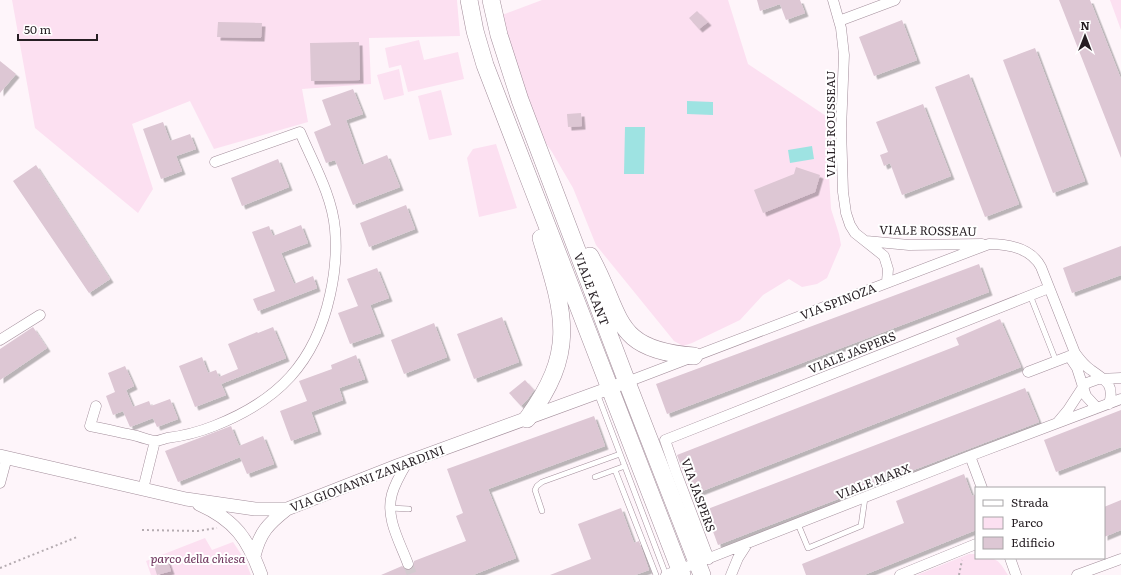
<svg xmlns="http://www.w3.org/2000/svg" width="1121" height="575" font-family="Literata,serif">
	<defs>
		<filter id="shadow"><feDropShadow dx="3.5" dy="3.5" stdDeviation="0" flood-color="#0004"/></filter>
	</defs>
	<rect width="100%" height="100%" fill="#fef5fa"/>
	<path fill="#fce0f1" d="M 12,0 L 457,0 L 460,36 L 369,38 L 371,84 L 302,89 L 308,122 L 214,149 L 190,101 L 132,124 L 153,189 L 138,213 L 35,128 Z
		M 542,0 L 728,0 L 748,64 L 832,120 L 829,175 L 831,209 L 839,234 L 841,245 L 827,278 L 817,284 L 802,287 L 789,279 L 763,295 L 740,320 L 692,343 L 683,346 L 674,341 L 596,245 L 573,188 L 552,152 L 538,132 L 513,56 L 502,15 Z
		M 1110,0 L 1121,0 L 1121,30 Z
		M 419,40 L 424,60 L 458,52 L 464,79 L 408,92 L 401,65 L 389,68 L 385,48 Z
		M 399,69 L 404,95 L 384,100 L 377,75 Z
		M 441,90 L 452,135 L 429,140 L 418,96 Z
		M 496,144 L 517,208 L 479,217 L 467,158 L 473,149 Z
		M 205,538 L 212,550 L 233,542 L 245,560 L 251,575 L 151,575 L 146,561 Z
		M 969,554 L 976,554 L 976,558 C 996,558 997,557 1008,575 L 917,575 Z"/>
	<path fill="#9ee3e2" d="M 687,101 L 713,102 L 713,115 L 687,114 Z
		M 625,127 L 645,127 L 644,174 L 624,174 Z
		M 812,146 L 814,159 L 790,163 L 788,150 Z"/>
	<path fill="#ddc7d4" filter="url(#shadow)" d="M 757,0 L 800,0 L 805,13 L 786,20 L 780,4 L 760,11 Z
		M 1059,0 L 1090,0 L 1121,79 L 1121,158 Z
		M 697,11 L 708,22 L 699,29 L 689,18 Z
		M 902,20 L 917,60 L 874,76 L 859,37 Z
		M 218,22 L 262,23 L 261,38 L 217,37 Z
		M 359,42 L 360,80 L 311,81 L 310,43 Z
		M 1035,48 L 1085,181 L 1053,193 L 1003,60 Z
		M 0,61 L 16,74 L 0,93 Z
		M 969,74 L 1019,204 L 985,217 L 935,87 Z
		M 353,89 L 363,114 L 346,120 L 362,165 L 387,155 L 400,187 L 353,205 L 335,160 L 326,163 L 314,132 L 331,125 L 322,100 Z
		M 923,104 L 951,176 L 902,195 L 890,163 L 884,166 L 880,155 L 888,152 L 876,122 Z
		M 581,113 L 582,126 L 568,127 L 567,114 Z
		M 163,122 L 170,141 L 190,134 L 196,149 L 176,156 L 182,171 L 161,179 L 143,129 Z
		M 278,159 L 289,187 L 242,206 L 231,178 Z
		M 36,165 L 110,279 L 89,293 L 13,181 Z
		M 796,167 L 820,175 L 815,192 L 763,213 L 754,190 L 794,174 Z
		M 406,205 L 415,229 L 369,247 L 360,223 Z
		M 301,225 L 308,243 L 281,253 L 294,284 L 313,276 L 317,288 L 258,311 L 253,299 L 275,291 L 252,232 L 269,226 L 273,236 Z
		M 1121,246 L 1121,275 L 1072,293 L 1063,268 Z
		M 979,264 L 989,292 L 667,414 L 656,384 Z
		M 377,268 L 389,298 L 370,305 L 381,333 L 350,344 L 338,313 L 358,306 L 347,279 Z
		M 502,317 L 519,362 L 474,379 L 457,334 Z
		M 1000,319 L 1021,367 L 692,495 L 677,455 L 959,345 L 956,338 Z
		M 434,323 L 447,357 L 404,374 L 391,340 Z
		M 33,327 L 47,348 L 0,380 L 0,349 Z
		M 273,327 L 286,358 L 221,384 L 226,395 L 195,407 L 179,366 L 202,357 L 208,373 L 216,370 L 219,377 L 238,369 L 228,344 L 257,332 L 258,333 Z
		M 356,355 L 365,379 L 339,388 L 343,400 L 311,412 L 318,431 L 291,441 L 280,411 L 307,401 L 299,381 L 332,369 L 331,365 Z
		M 125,366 L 134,386 L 126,390 L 133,407 L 149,401 L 151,406 L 170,399 L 178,419 L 157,427 L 153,418 L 130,427 L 123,411 L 113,415 L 106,396 L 115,392 L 108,373 Z
		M 525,380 L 534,390 L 527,400 L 521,406 L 509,393 Z
		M 1025,388 L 1039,422 L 718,545 L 705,510 Z
		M 1121,410 L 1121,447 L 1056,472 L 1044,440 Z
		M 594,416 L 605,446 L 488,489 L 516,558 L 473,575 L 381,575 L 402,566 L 407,570 L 411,570 L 414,565 L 414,561 L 466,541 L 456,516 L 463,513 L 447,469 Z
		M 231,426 L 239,446 L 263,436 L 274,464 L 247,474 L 240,457 L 178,482 L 165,451 Z
		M 964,474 L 972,496 L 976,494 L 976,530 L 864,575 L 806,575 L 802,564 L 904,523 L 896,501 Z
		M 1121,500 L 1121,530 L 1104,537 L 1104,507 Z
		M 621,508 L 634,543 L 639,541 L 649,570 L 635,575 L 550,575 L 591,559 L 578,524 Z
		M 166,557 L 171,571 L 157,575 L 153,562 Z"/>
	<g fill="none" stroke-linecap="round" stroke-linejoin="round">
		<path stroke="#d3cacf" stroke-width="10" stroke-dasharray="10 5" stroke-linecap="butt" d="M 408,564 L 412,575"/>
		<g stroke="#a38e9b" stroke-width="6">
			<path id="service" d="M 1030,295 L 1056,361
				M 597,393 L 666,575
				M 615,470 L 656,575
				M 595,477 L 625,466
				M 390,508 L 409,509
				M 542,511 L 535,490 L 537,486 L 542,482 L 620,454
				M 798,524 L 808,548 L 861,526 L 865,498"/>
		</g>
		<g stroke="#a38e9b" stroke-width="11">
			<path id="minor" d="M 833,0 L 841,28 L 844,55 L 841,129 L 843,192 L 846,213 L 850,225 L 855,233 L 884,256 L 888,269 L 887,282
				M 839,21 L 895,0
				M 866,241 L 909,245 L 982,244
				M 0,340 L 40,315
				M 1069,356 L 1077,368 L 1086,396 L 1097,408
				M 1028,372 L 1075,354
				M 627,382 L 989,244 C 1008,244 1031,248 1041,267 L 1075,353 C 1080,360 1085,366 1091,370 C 1105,380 1115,384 1109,404
				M 96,406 L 90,426 C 106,429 122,433 137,436 C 143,438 149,440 155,441 C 159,441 163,439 167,438 C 183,436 199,432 214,426 C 278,401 315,363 330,295 C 335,273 337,251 335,229 C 332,195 313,163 300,132 L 215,162
				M 1058,422 L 1068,410 L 1083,387 L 1087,383 L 1098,379 L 1121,378
				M 970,456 L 982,488
				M 407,463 C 401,473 395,483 392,494 C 385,518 400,542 408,564
				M 0,483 L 7,457
				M 143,489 L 155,441
				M 1010,558 L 1016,575
				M 709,559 L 676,472 L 665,440 L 1049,288
				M 666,575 L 970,456 L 1121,399
				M 731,575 L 738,558 L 747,544
				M 900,575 L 976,544
				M 1077,575 L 1121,559"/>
		</g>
		<g stroke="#a38e9b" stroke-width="14">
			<path id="tertiary" d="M 0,456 L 186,499 L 255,509 L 287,509 L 399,465 L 618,385
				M 199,504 C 235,520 248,539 261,575
				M 254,556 C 260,532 268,524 287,509"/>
		</g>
		<g stroke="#a38e9b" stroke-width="18">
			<path id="primary" d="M 469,0 L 475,31 L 485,65 L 682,575
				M 491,0 L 499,35 L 520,100 L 630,390 L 702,575
				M 590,256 C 623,315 611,350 694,356
				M 527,419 C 578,350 564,314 541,238"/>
		</g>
		<path stroke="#b5acb1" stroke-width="2" stroke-dasharray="2 3" stroke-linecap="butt" d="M 142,530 L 198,531 L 217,528
			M 0,568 L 77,537
			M 959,575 L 962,560"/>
		<use href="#service" stroke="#fff" stroke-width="5"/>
		<use href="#minor" stroke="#fff" stroke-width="10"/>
		<use href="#tertiary" stroke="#fff" stroke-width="13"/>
		<use href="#primary" stroke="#fff" stroke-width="17"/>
	</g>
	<g text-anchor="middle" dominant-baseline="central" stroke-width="4" stroke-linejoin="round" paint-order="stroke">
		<g font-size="12" fill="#261e23" stroke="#fff">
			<text transform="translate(830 124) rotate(-90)">VIALE ROUSSEAU</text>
			<text transform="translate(928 230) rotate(1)">VIALE ROSSEAU</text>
			<text transform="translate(592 289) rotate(69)">VIALE KANT</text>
			<text transform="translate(838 301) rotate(-21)">VIA SPINOZA</text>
			<text transform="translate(852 352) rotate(-22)">VIALE JASPERS</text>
			<text transform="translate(367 478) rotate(-21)">VIA GIOVANNI ZANARDINI</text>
			<text transform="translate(873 481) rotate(-21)">VIALE MARX</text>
			<text transform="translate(699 495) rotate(70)">VIA JASPERS</text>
		</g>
		<g font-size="12" font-style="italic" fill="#6b3059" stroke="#fff">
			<text x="198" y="558">parco della chiesa</text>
		</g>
	</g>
	<rect x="975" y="487" width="130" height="72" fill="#ffffff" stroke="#a8a5a7"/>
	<rect x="983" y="500" width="20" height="6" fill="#ffffff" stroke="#a8a5a7"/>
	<text x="1011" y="507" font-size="12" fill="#261e23">Strada</text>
	<rect x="983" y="517" width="20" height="12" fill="#fce0f1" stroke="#a8a5a7"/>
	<text x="1011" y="527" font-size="12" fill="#261e23">Parco</text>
	<rect x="983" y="537" width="20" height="12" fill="#ddc7d4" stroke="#a8a5a7"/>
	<text x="1011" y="547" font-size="12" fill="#261e23">Edificio</text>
	<g transform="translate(1085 36)" stroke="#ffffff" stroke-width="3" paint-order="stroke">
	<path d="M0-3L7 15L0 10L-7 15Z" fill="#261e23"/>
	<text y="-6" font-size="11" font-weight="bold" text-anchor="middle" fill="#261e23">N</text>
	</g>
	<path d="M18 34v6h79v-6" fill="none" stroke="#261e23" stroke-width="2"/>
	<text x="24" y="34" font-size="12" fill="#261e23" stroke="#ffffff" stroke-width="3" paint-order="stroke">50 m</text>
</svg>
